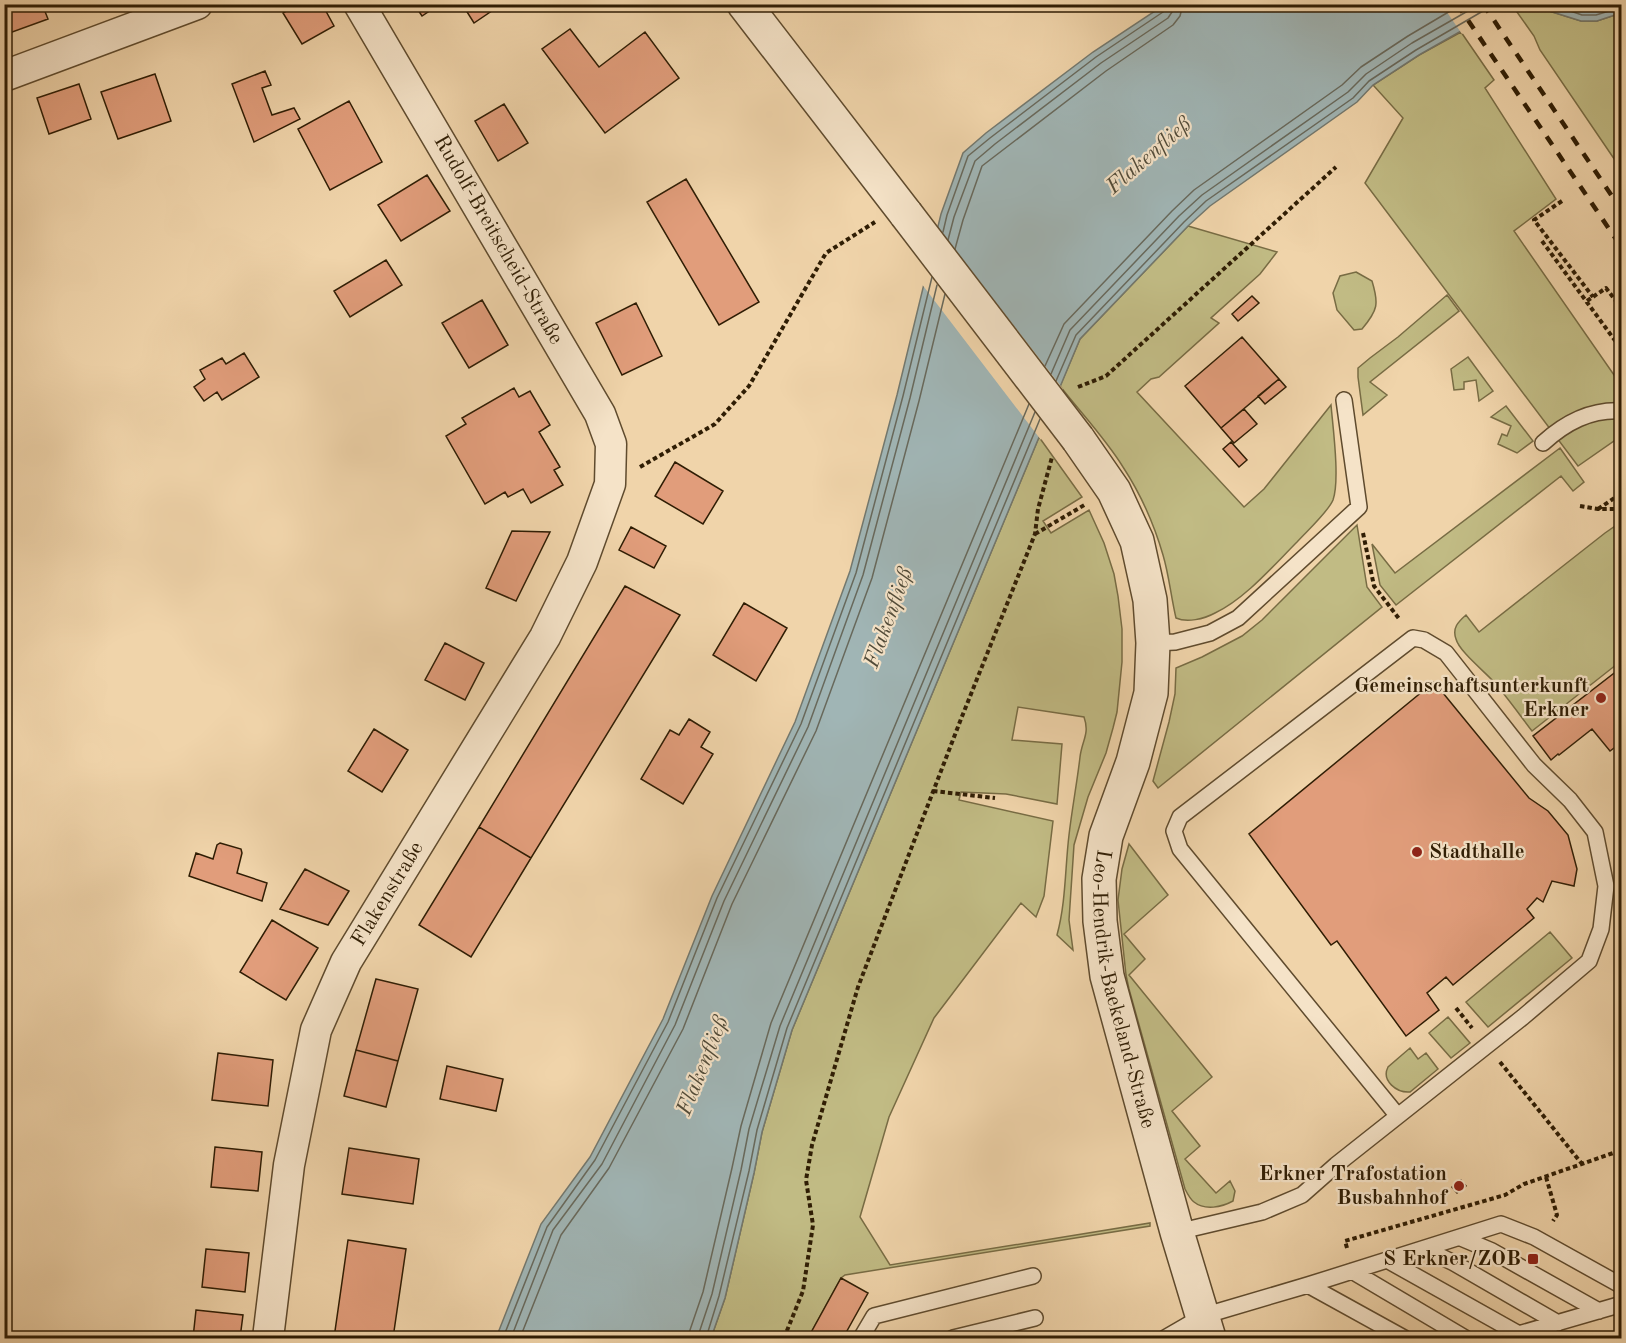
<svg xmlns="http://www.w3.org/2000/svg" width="1626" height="1343" font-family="'Old Standard TT',serif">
	<rect width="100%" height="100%" fill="#f0d4aa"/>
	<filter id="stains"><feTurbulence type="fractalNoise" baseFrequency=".00333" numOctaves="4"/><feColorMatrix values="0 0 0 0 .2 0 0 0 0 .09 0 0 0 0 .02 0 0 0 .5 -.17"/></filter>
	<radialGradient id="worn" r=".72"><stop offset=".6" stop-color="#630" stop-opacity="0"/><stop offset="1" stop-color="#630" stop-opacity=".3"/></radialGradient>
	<path fill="#c1bb84" stroke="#786c44" stroke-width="1.5" d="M 1512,5 L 1530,5 L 1581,21 L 1597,21 L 1621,13 L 1621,169 L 1540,50 L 1534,36 Z
		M 1461,32 L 1494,80 L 1485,88 L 1556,199 L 1514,231 L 1621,385 L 1621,436 L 1578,466 L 1365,183 L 1403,118 L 1373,85 L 1419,55 Z
		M 1188,226 L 1277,252 L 1260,274 L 1211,318 L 1219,323 L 1159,377 L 1151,379 L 1137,392 L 1244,507 L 1264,489 L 1331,405 C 1333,428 1340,480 1333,500 C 1328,512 1307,531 1297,542 C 1274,565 1245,599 1215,613 C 1204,619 1187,623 1176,618 C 1171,597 1169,575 1163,555 C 1154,524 1140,493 1123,467 C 1105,438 1081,413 1060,386 L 1080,339 Z
		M 1356,272 L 1372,281 C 1379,304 1378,310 1362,329 L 1354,330 L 1337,310 L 1333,293 L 1340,276 Z
		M 1447,295 L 1459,311 L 1370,382 L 1387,395 L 1363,415 L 1358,377 L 1358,368 L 1370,358 L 1398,337 Z
		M 1468,357 L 1493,391 L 1479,401 L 1476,380 L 1464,382 L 1464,389 L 1454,390 L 1451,369 Z
		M 1506,406 L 1533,441 L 1517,453 L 1498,444 L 1502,434 L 1507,436 L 1511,426 L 1491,417 Z
		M 1039,437 L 1082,497 L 1043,521 L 1051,533 L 1089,510 L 1104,543 L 1114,574 L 1118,596 L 1122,629 L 1122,662 L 1117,712 L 1113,728 L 1106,753 L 1088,797 L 1074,845 L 1069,920 L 1073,950 L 1057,935 C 1066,902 1065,868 1069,835 C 1072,809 1077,783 1080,757 C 1082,740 1090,734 1084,717 L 1018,707 L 1012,740 L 1062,744 L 1057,804 L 1006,794 L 961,792 L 959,800 L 1053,821 L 1044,896 L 1036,917 L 1021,903 L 934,1018 L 889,1117 L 860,1217 L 890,1265 L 1150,1223 L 1150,1226 L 845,1275 L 841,1278 L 808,1338 L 711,1338 L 725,1298 L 754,1173 L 762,1132 L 792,1030 Z
		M 1560,448 L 1584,482 L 1573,491 L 1561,476 L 1396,605 L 1380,585 L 1372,544 L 1395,573 Z
		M 1621,522 L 1621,661 L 1532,731 C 1519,714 1507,697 1494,682 C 1484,671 1459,651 1456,639 C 1452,628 1458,622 1466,615 L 1479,632 L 1605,533 Z
		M 1357,525 L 1367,587 L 1382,607 L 1158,788 L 1153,781 L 1169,722 L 1175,694 L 1176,668 L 1202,657 L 1242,636 L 1262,620 Z
		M 1129,844 L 1168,895 L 1124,934 L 1145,959 L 1129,975 L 1212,1077 L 1172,1111 L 1200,1146 L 1185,1159 L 1216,1193 L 1230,1181 L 1235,1191 L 1233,1201 C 1222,1207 1205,1211 1194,1202 C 1190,1199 1187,1193 1185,1189 L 1129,989 L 1126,975 L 1118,900 L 1122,869 Z
		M 1550,932 L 1572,958 L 1488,1027 L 1466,1002 Z
		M 1448,1017 L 1470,1043 L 1451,1058 L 1429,1033 Z
		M 1410,1048 L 1418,1059 L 1426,1053 L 1438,1069 L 1410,1092 C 1397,1093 1381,1081 1388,1067 Z"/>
	<path fill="#a0b5b5" stroke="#73786e" stroke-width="1.5" d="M 1164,5 L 1507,5 L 1419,55 L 1373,85 L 1357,102 L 1210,206 L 1188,226 L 1080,339 L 792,1030 L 762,1132 L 754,1173 L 725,1298 L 711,1338 L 496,1338 L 541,1224 L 590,1157 L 663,1019 L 712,896 L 795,722 L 850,571 L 897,395 L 941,214 L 963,153 L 986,133 L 1093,52 Z
		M 1530,5 L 1621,5 L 1621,13 L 1597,21 L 1581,21 Z"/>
	<path fill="#f0d4aa" d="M 1510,4 L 1509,7 L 1462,34 L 1442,5 Z
		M 935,224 L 1063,389 L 1041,440 L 921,283 Z"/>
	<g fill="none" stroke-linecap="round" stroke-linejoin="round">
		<path stroke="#68695c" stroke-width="1.5" d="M 1550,4 L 1582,15 L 1596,15 L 1622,7
			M 943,232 L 947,215 L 968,156 L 990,138 L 1096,57 L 1163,12 L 1166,8 L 1166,4
			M 948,240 L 954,217 L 975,161 L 995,144 L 1101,63 L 1168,18 L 1172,12 L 1174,4
			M 955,249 L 963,220 L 982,166 L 1106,71 L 1173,25 L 1180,16 L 1183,4
			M 1045,366 L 1064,324 L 1172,211 L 1194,190 L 1342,85 L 1361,67 L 1408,36 L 1462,4
			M 1051,374 L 1070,330 L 1179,216 L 1202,195 L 1348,92 L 1366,74 L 1412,43 L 1480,4
			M 1056,381 L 1076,335 L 1184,222 L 1206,201 L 1353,98 L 1369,81 L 1416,50 L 1495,4
			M 503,1338 L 547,1227 L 595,1160 L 668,1022 L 717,898 L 801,724 L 856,573 L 903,396 L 932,277
			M 511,1338 L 553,1230 L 602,1164 L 675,1025 L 724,901 L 808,727 L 863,575 L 910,398 L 937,285
			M 520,1338 L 561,1235 L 609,1168 L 683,1029 L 732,904 L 816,731 L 872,578 L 919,401 L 945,294
			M 689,1338 L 690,1330 L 703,1292 L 732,1168 L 741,1126 L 771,1023 L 1029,404
			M 698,1338 L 699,1333 L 712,1294 L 741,1170 L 749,1129 L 780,1026 L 1035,412
			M 706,1338 L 719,1296 L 749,1171 L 757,1130 L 787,1028 L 1040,419"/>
	</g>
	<path fill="#e19d7b" stroke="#2f1d04" stroke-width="1.5" d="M 4,4 L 42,4 L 48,19 L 4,35 Z
		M 298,4 L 322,4 L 334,26 L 302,44 L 283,13 Z
		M 414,4 L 440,4 L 422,16 Z
		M 462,4 L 502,4 L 474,23 Z
		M 570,29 L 599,67 L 645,32 L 679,78 L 605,133 L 542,49 Z
		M 265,71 L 271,85 L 262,88 L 272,115 L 294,108 L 300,119 L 254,142 L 232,84 Z
		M 155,74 L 171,121 L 118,139 L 101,92 Z
		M 79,84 L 91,119 L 49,134 L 37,98 Z
		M 349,101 L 382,162 L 330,190 L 298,129 Z
		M 504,104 L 528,143 L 498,161 L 475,121 Z
		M 427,175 L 450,211 L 401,241 L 378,205 Z
		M 686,179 L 759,302 L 719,325 L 647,202 Z
		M 386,260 L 402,285 L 350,317 L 334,291 Z
		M 1252,296 L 1259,303 L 1238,321 L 1232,314 Z
		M 482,300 L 508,345 L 469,368 L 442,323 Z
		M 636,303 L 662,356 L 622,375 L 596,323 Z
		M 1242,337 L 1279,379 L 1221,428 L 1185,386 Z
		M 244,353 L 259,377 L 222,400 L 217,392 L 204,401 L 194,387 L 205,379 L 200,370 L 222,358 L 226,364 Z
		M 1279,379 L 1286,387 L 1265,404 L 1258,396 Z
		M 514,388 L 519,397 L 530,391 L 550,425 L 539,432 L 560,467 L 554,470 L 563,485 L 531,503 L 523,489 L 508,497 L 505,492 L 485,504 L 446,436 L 466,424 L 462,418 Z
		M 1244,409 L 1257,424 L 1234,443 L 1221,428 Z
		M 1231,442 L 1247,460 L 1239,467 L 1223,449 Z
		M 675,462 L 723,491 L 703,524 L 655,496 Z
		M 631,527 L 666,546 L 654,568 L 619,550 Z
		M 512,531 L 550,532 L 516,601 L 486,588 Z
		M 625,586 L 680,615 L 531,858 L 479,827 Z
		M 744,603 L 787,628 L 756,681 L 713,655 Z
		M 445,643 L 484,663 L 465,700 L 425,680 Z
		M 1622,667 L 1622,735 L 1619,737 L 1622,742 L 1610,751 L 1592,729 L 1559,755 L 1558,754 L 1551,760 L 1533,736 Z
		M 1434,682 L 1529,798 L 1548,811 L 1568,835 L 1577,869 L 1574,886 L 1552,881 L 1543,902 L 1537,898 L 1527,909 L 1534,918 L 1453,985 L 1446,977 L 1427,993 L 1439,1010 L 1406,1036 L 1337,941 L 1331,945 L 1249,834 Z
		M 689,719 L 710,732 L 701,747 L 713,754 L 683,804 L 641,779 L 670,730 L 679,735 Z
		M 374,729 L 408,750 L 382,792 L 348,771 Z
		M 479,827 L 531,858 L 471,957 L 419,925 Z
		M 220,843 L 241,849 L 242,853 L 237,873 L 267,883 L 262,901 L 189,876 L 196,853 L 213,859 L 217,845 Z
		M 305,869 L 349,891 L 328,925 L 280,909 Z
		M 272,920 L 318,948 L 286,1000 L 240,972 Z
		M 376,979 L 418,989 L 398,1061 L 356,1050 Z
		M 356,1050 L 398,1061 L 386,1107 L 344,1096 Z
		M 218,1053 L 273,1060 L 268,1106 L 212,1100 Z
		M 447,1066 L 503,1079 L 496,1111 L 440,1099 Z
		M 215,1147 L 262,1152 L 258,1191 L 211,1187 Z
		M 349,1148 L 419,1159 L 413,1204 L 342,1194 Z
		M 1461,1180 L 1466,1186 L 1457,1193 L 1452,1187 Z
		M 348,1240 L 406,1249 L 393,1338 L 334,1338 Z
		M 206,1249 L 249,1253 L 245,1292 L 202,1287 Z
		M 841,1278 L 868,1293 L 843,1338 L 808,1338 Z
		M 196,1310 L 243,1315 L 240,1338 L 193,1338 Z"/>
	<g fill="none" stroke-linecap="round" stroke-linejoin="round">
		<g stroke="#5f4b2e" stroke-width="18">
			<path id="service" d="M 1543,443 C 1565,423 1590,409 1622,411
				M 1153,643 L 1175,642 L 1210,633 L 1238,618 L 1359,507 L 1344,400
				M 1177,1232 L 1262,1212 L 1302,1195 L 1336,1165 L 1523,1017 L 1589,961 L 1601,929 L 1606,886 L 1595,832 L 1570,800 L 1534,765 L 1446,653 L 1424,640 L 1413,638 L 1180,817 L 1174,831 L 1180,849 L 1397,1115
				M 1461,1238 L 1492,1251 L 1599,1311
				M 1425,1249 L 1454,1263 L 1558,1323
				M 1387,1260 L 1519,1334
				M 1352,1271 L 1465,1338
				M 1308,1285 L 1404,1338
				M 861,1338 L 874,1316 L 1033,1276
				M 953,1338 L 1035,1318
				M 1165,1338 L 1203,1316 L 1308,1285 L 1501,1224 L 1534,1237 L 1622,1286
				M 1505,1338 L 1622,1304"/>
		</g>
		<g stroke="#5f4b2e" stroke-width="33">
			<g id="minor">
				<path d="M 4,76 L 197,4"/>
				<path id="s1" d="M 268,1338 L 289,1165 L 316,1030 L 346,962 L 545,637 L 582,562 L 610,484 L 611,444 L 600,414 L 359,4"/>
			</g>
		</g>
		<g stroke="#5f4b2e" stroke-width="36">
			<g id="tertiary">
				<path d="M 744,4 L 906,214"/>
				<path id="s2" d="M 1078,439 L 1114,491 L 1137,541 L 1150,600 L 1153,643 L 1151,693 L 1133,762 L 1106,836 L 1099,879 L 1100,921 L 1107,976 L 1177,1232 L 1209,1338"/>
			</g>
		</g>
		<path stroke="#2f1d04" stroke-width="4" stroke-dasharray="4.5 3" stroke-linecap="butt" d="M 1562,201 L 1534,220 L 1593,297
			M 1542,241 L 1622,350
			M 1587,301 L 1606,288 L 1622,309
			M 1078,387 L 1106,376 L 1336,167
			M 640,467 L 715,424 L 749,386 L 826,253 L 875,222
			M 1580,506 L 1598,509 L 1622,509
			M 1598,509 L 1622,493
			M 1363,533 L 1374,586 L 1400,620
			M 1035,534 L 1086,504
			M 933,791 L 995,798
			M 1456,1008 L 1472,1028
			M 1500,1062 L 1582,1164
			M 1546,1177 L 1557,1215 L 1553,1221
			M 1347,1248 L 1345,1241 L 1505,1195 L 1524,1184 L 1622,1150
			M 784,1338 L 803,1291 L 813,1225 L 806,1180 L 812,1145 L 858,987 L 961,719 L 1035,534 L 1038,509 L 1052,457"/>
		<use href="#service" stroke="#f5e3c8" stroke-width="15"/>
		<use href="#minor" stroke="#f5e3c8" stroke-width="30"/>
		<use href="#tertiary" stroke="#f5e3c8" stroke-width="33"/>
		<path stroke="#2f1d04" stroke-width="4.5" stroke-dasharray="10 10" stroke-linecap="butt" d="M 1457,4 L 1622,248
			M 1483,4 L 1622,211"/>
		<g stroke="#5f4b2e" stroke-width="36" stroke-linecap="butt">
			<path id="tertiary-bridge" d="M 906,214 L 1078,439"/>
		</g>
		<use href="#tertiary-bridge" stroke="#f5e3c8" stroke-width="33"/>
	</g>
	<g fill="#8f2418" stroke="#f5e3c8" stroke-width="2">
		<circle cx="1601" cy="698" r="6"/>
		<circle cx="1417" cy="852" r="6"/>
		<circle cx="1459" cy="1186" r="6"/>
		<rect x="1527" y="1253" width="12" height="12" rx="3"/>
	</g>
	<g text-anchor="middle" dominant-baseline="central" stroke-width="4.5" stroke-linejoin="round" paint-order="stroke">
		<g font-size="21" fill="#2f1d04" stroke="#f5e3c8">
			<text transform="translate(498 240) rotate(60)">Rudolf-Breitscheid-Straße</text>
			<text stroke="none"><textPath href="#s1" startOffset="466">Flakenstraße</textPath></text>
			<text stroke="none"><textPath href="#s2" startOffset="578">Leo-Hendrik-Baekeland-Straße</textPath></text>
		</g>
		<g font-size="21" font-weight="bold" fill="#2f1d04" stroke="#f5e3c8" text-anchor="end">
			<text x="1589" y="686">Gemeinschaftsunterkunft<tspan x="1589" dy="24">Erkner</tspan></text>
			<text x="1429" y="852" text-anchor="start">Stadthalle</text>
			<text x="1447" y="1174">Erkner Trafostation<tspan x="1447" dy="24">Busbahnhof</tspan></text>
			<text x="1521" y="1259">S Erkner/ZOB</text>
		</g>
		<g font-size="22" font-style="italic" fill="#514b39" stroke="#f5e3c8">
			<text transform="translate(1149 156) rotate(-41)">Flakenfließ</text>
			<text transform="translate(889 618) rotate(-70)">Flakenfließ</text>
			<text transform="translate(703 1066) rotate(-68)">Flakenfließ</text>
		</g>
	</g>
	<rect width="1626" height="1343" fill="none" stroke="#f0d4aa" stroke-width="24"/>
	<rect x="6" y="6" width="1614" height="1331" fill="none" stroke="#2f1d04" stroke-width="3"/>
	<rect x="12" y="12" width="1602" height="1319" fill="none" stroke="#2f1d04" stroke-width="1.5"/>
	<rect width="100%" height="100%" filter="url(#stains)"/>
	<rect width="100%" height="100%" fill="url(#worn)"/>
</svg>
